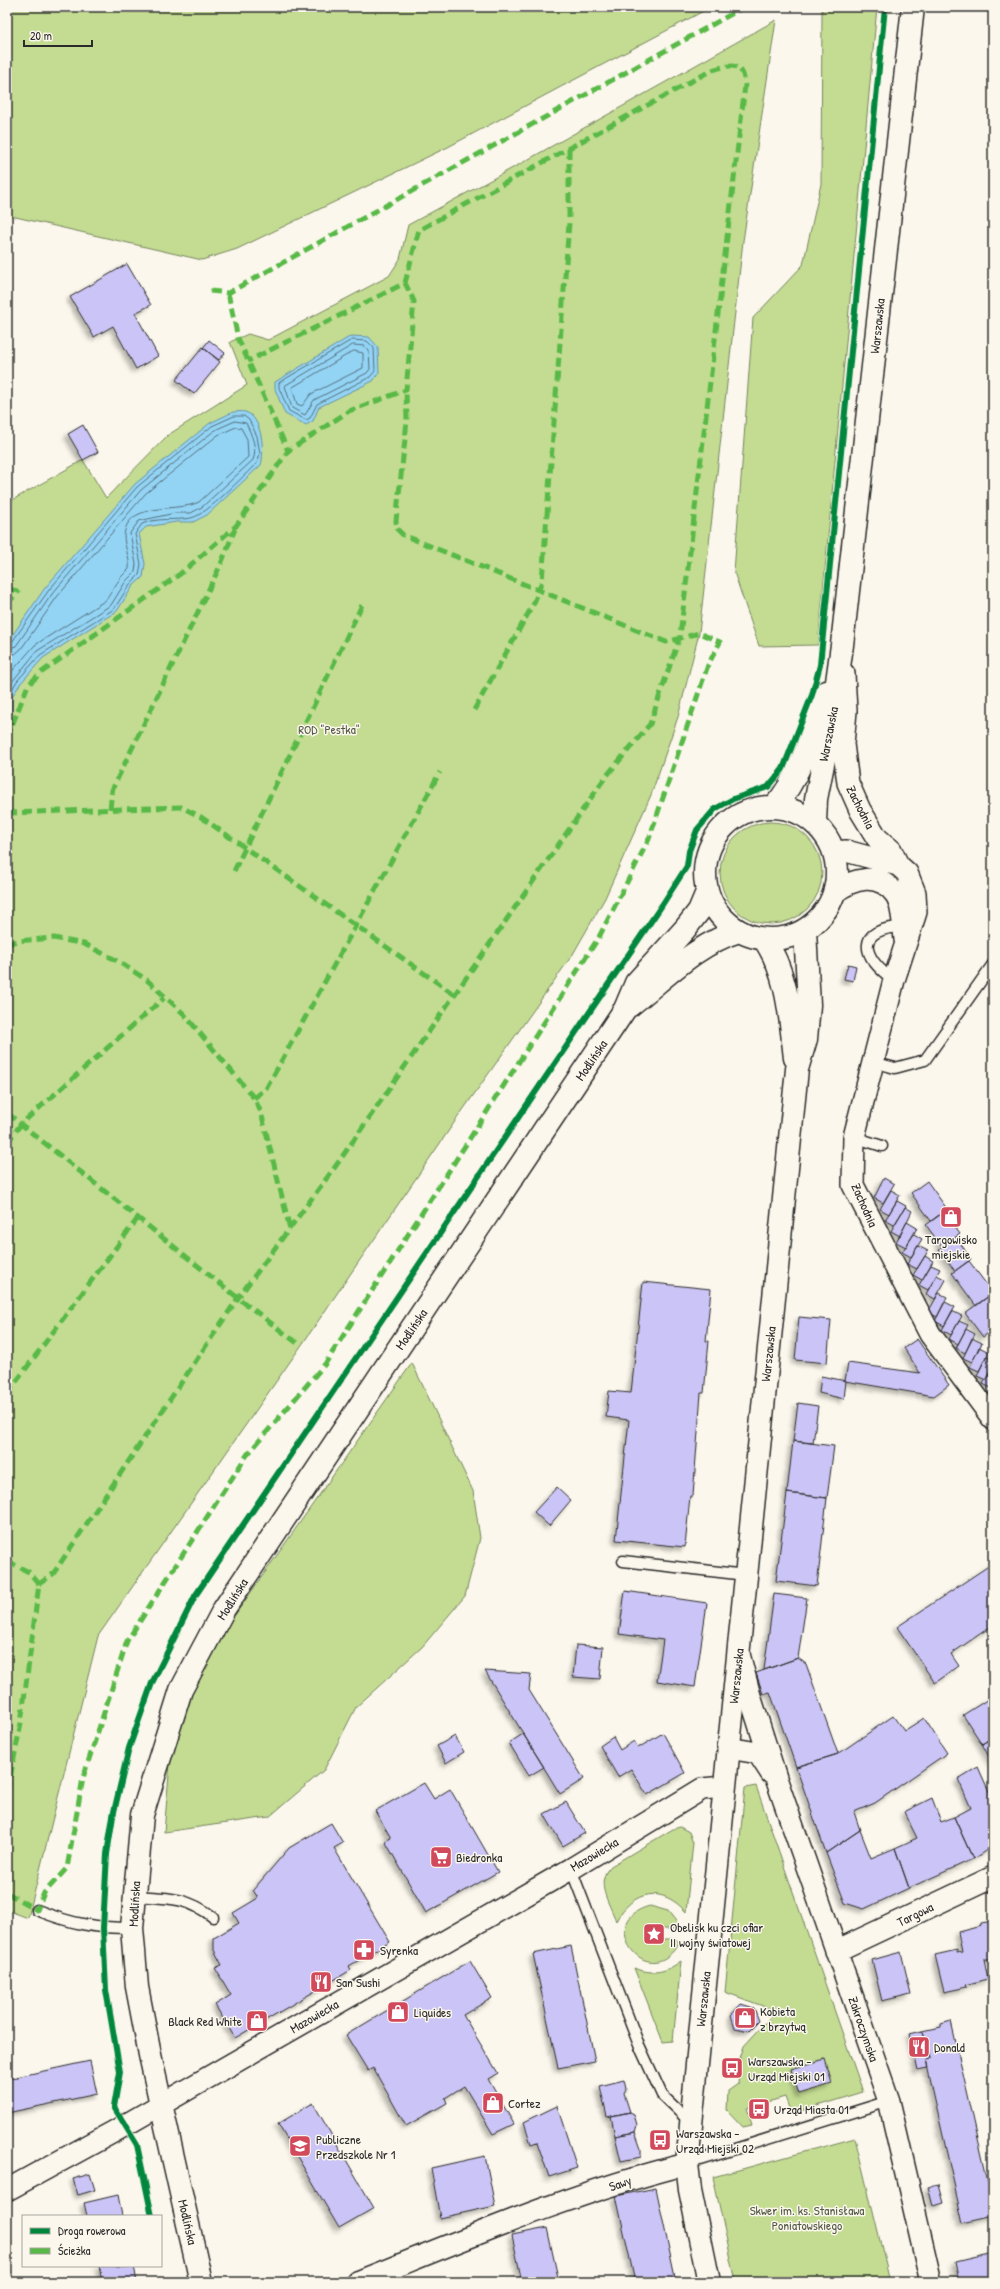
<svg xmlns="http://www.w3.org/2000/svg" width="1000" height="2289" font-family="'Patrick Hand',sans-serif">
	<defs>
		<filter id="shadow"><feDropShadow dx="-3.5" dy="3.5" stdDeviation="2" flood-color="#0004"/></filter>
	</defs>
	<rect width="100%" height="100%" fill="#fbf7ec"/>
	<filter id="ink" filterUnits="userSpaceOnUse"><feTurbulence type="fractalNoise" baseFrequency=".025" numOctaves="2"/><feDisplacementMap in="SourceGraphic" scale="8" xChannelSelector="R" yChannelSelector="G"/><feConvolveMatrix kernelMatrix="1 2 1 2 8 2 1 2 1" color-interpolation-filters="sRGB"/></filter>
	<g filter="url(#ink)">
		<path fill="#c3dc92" stroke="#77845e" d="M 7,7 L 711,7 L 448,147 L 237,249 L 202,260 L 7,215 L 7,73 L 12,68 L 7,61 Z
			M 819,7 L 877,7 L 818,645 L 759,646 L 734,572 L 753,318 L 803,265 L 821,184 L 822,10 Z
			M 776,20 L 743,241 L 699,633 L 678,717 L 651,795 L 605,898 L 573,954 L 458,1117 L 301,1346 L 98,1636 L 28,1918 L 7,1910 L 7,503 L 83,460 L 106,498 L 168,435 L 247,385 L 230,342 L 248,334 L 268,340 L 389,276 L 400,259 L 408,225 L 520,164 Z
			M720 873a51 51 0 1 1 102 0a51 51 0 1 1-102 0Z
			M 412,1363 L 473,1491 L 480,1538 L 465,1596 L 422,1647 L 356,1707 L 324,1770 L 269,1817 L 164,1832 L 170,1763 L 191,1692 L 230,1622 Z
			M 756,1786 L 863,2092 L 794,2113 L 789,2108 L 785,2097 L 747,2108 L 752,2125 L 743,2127 L 727,2110 L 728,2091 L 738,2084 L 740,2058 L 744,2046 L 776,2011 L 725,1992 L 745,1788 Z
			M 680,1827 L 689,1832 L 693,1843 L 686,1912 C 662,1885 633,1890 616,1921 C 609,1902 594,1882 611,1866 L 673,1829 Z
			M 650,1906 L 668,1911 L 679,1925 L 676,1929 L 651,1929 L 651,1939 L 676,1939 L 679,1943 C 648,1996 593,1920 650,1906 Z
			M 681,1961 L 673,2041 L 663,2042 L 634,1968 C 653,1975 665,1973 681,1961 Z
			M 855,2138 L 890,2282 L 736,2282 L 713,2177 Z"/>
		<path fill="#93d4f5" stroke="#6990a4" d="M 351,336 L 369,337 L 378,347 L 379,373 L 373,381 L 319,407 L 313,421 L 306,425 L 285,414 L 275,389 L 275,382 Z
			M 233,412 C 236,412 242,411 245,412 C 262,416 265,452 261,465 L 207,515 L 193,522 L 176,522 L 146,527 L 139,534 L 145,564 L 143,577 L 133,586 L 117,611 L 43,658 L 20,684 L 12,697 L 11,714 L 7,720 L 7,643 L 45,588 L 135,484 L 210,423 Z"/>
		<g fill="none" stroke-linecap="round" stroke-linejoin="round">
			<path stroke="#556f7c" stroke-width="1" d="M 352,340 L 367,341 L 374,348 L 375,371 L 370,377 L 317,404 L 310,418 L 306,420 L 289,411 L 279,388 L 279,383 Z
				M 353,345 L 365,346 L 369,351 L 370,369 L 367,373 L 314,400 L 305,415 L 292,408 L 285,386 Z
				M 354,351 L 363,353 L 363,368 L 311,394 L 302,406 L 297,404 L 292,388 Z
				M 7,644 L 12,642 L 49,590 L 137,487 L 212,426 L 234,416 L 244,416 L 249,420 L 257,436 L 260,454 L 257,463 C 244,475 207,515 191,518 C 176,521 157,517 142,524 L 135,534 L 141,564 L 139,575 L 130,584 L 114,609 L 40,655 L 17,681 L 9,695 L 7,712
				M 7,649 L 16,646 L 52,594 L 141,490 L 215,430 L 235,421 L 246,423 C 251,434 258,448 253,460 L 202,507 L 191,513 L 175,513 L 139,521 L 130,533 L 136,564 L 135,572 L 126,581 L 111,605 L 37,651 L 7,688
				M 7,655 L 15,654 L 21,649 L 57,597 L 145,494 L 218,435 L 236,427 L 241,428 L 247,439 L 248,457 L 199,502 C 179,512 132,502 125,530 C 121,542 131,556 129,569 L 121,577 L 106,600 L 35,645 L 7,677"/>
		</g>
		<path fill="#cbc4f6" stroke="#2b2b2b" filter="url(#shadow)" d="M 127,264 L 151,305 L 135,313 L 158,356 L 136,369 L 113,326 L 94,337 L 70,297 Z
			M 209,340 L 225,353 L 219,360 L 203,348 Z
			M 203,347 L 220,362 L 194,394 L 176,380 Z
			M 83,425 L 98,452 L 83,460 L 68,434 Z
			M 848,964 L 856,966 L 853,981 L 844,979 Z
			M 884,1178 L 894,1184 L 883,1203 L 874,1198 Z
			M 927,1181 L 947,1209 L 931,1221 L 911,1193 Z
			M 891,1190 L 900,1195 L 889,1214 L 880,1209 Z
			M 897,1201 L 906,1206 L 894,1225 L 885,1220 Z
			M 905,1207 L 912,1211 L 900,1236 L 891,1231 Z
			M 944,1212 L 960,1234 L 942,1247 L 926,1225 Z
			M 907,1222 L 917,1228 L 906,1247 L 896,1242 Z
			M 914,1234 L 922,1239 L 911,1257 L 902,1252 Z
			M 956,1237 L 971,1259 L 955,1271 L 939,1250 Z
			M 918,1246 L 928,1251 L 917,1269 L 907,1264 Z
			M 925,1256 L 933,1261 L 922,1280 L 913,1275 Z
			M 969,1261 L 993,1293 L 976,1306 L 952,1273 Z
			M 931,1265 L 940,1269 L 928,1290 L 919,1285 Z
			M 937,1275 L 946,1280 L 935,1299 L 926,1294 Z
			M 643,1282 L 711,1289 L 706,1341 L 709,1341 L 704,1393 L 701,1393 L 693,1496 L 690,1496 L 685,1547 L 616,1540 L 629,1420 L 606,1417 L 609,1391 L 631,1393 Z
			M 939,1293 L 947,1297 L 937,1317 L 928,1312 Z
			M 993,1293 L 993,1329 L 983,1337 L 965,1313 Z
			M 945,1302 L 955,1307 L 944,1326 L 935,1321 Z
			M 952,1311 L 962,1316 L 951,1335 L 942,1330 Z
			M 799,1317 L 831,1320 L 827,1363 L 795,1360 Z
			M 959,1321 L 968,1325 L 958,1344 L 949,1339 Z
			M 966,1329 L 975,1334 L 965,1353 L 956,1348 Z
			M 972,1338 L 982,1343 L 972,1362 L 963,1358 Z
			M 917,1339 L 949,1385 L 934,1396 L 845,1381 L 848,1363 L 920,1373 L 904,1348 Z
			M 979,1347 L 989,1352 L 979,1371 L 970,1367 Z
			M 986,1356 L 993,1360 L 993,1366 L 986,1380 L 977,1376 Z
			M 993,1366 L 993,1389 L 983,1384 Z
			M 821,1376 L 846,1381 L 844,1399 L 819,1393 Z
			M 798,1403 L 818,1406 L 813,1443 L 793,1441 Z
			M 793,1441 L 834,1446 L 827,1498 L 787,1493 Z
			M 557,1487 L 571,1500 L 549,1526 L 534,1512 Z
			M 787,1493 L 827,1498 L 817,1586 L 776,1581 Z
			M 993,1563 L 993,1625 L 951,1654 L 959,1666 L 935,1683 L 897,1627 Z
			M 7,1589 L 11,1589 L 7,1624 Z
			M 625,1591 L 707,1603 L 695,1687 L 657,1681 L 663,1640 L 619,1634 Z
			M 774,1594 L 807,1598 L 798,1658 L 764,1670 Z
			M 576,1645 L 603,1647 L 600,1679 L 573,1677 Z
			M 798,1658 L 806,1664 L 838,1754 L 796,1767 L 770,1692 L 763,1694 L 756,1673 Z
			M 485,1671 L 531,1674 L 529,1690 L 584,1779 L 560,1794 Z
			M 993,1696 L 993,1737 L 982,1744 L 963,1715 Z
			M 893,1716 L 904,1731 L 924,1718 L 947,1753 L 875,1803 L 854,1812 L 860,1830 L 826,1853 L 796,1767 L 838,1754 Z
			M 663,1733 L 685,1773 L 647,1795 L 631,1769 L 618,1777 L 600,1746 L 613,1737 L 620,1750 L 634,1741 L 638,1748 Z
			M 523,1734 L 544,1767 L 529,1776 L 509,1743 Z
			M 455,1736 L 464,1752 L 446,1763 L 437,1746 Z
			M 993,1737 L 993,1764 L 982,1744 Z
			M 978,1767 L 991,1796 L 993,1795 L 993,1846 L 973,1859 L 954,1817 L 971,1808 L 958,1779 Z
			M 424,1783 L 434,1799 L 450,1789 L 498,1872 L 426,1913 L 385,1841 L 391,1838 L 375,1811 Z
			M 932,1798 L 941,1822 L 954,1817 L 973,1859 L 909,1888 L 895,1848 L 917,1838 L 904,1812 Z
			M 566,1802 L 585,1833 L 563,1846 L 544,1814 Z
			M 331,1823 L 343,1843 L 334,1848 L 390,1942 L 349,1966 L 351,1970 L 235,2038 L 215,2005 L 231,1995 L 215,1968 L 222,1965 L 214,1950 L 214,1938 L 239,1923 L 233,1913 L 258,1898 L 253,1890 L 289,1848 Z
			M 860,1830 L 871,1858 L 895,1848 L 909,1888 L 864,1909 L 845,1903 L 826,1853 Z
			M 993,1921 L 993,1960 L 984,1960 L 988,1979 L 966,1985 L 967,1987 L 944,1992 L 935,1955 L 957,1950 L 957,1953 L 962,1952 L 958,1932 L 981,1926 L 981,1923 Z
			M 571,1946 L 595,2061 L 558,2068 L 533,1954 Z
			M 901,1952 L 911,1994 L 882,2001 L 872,1960 Z
			M 470,1961 L 492,1998 L 463,2015 L 498,2073 L 488,2079 L 514,2124 L 493,2134 L 464,2086 L 445,2098 L 447,2103 L 406,2126 L 373,2068 L 368,2071 L 346,2035 Z
			M 741,2004 L 754,2008 L 759,2021 L 749,2031 L 735,2028 L 731,2015 Z
			M 951,2021 L 993,2204 L 993,2217 L 963,2224 L 926,2061 L 930,2060 L 923,2031 L 941,2027 L 941,2024 Z
			M 923,2031 L 930,2060 L 926,2061 L 928,2068 L 917,2070 L 909,2034 Z
			M 825,2059 L 832,2084 L 799,2094 L 791,2069 Z
			M 90,2061 L 97,2094 L 7,2113 L 7,2079 Z
			M 624,2080 L 626,2089 L 624,2093 L 630,2112 L 607,2117 L 600,2086 Z
			M 313,2103 L 374,2208 L 339,2228 L 278,2124 Z
			M 557,2106 L 577,2168 L 549,2177 L 537,2142 L 531,2144 L 524,2122 Z
			M 630,2112 L 634,2114 L 637,2125 L 635,2132 L 615,2136 L 611,2116 Z
			M 635,2132 L 641,2149 L 641,2157 L 621,2161 L 615,2136 Z
			M 485,2156 L 495,2206 L 440,2218 L 431,2168 Z
			M 90,2174 L 95,2190 L 78,2195 L 73,2179 Z
			M 938,2185 L 943,2203 L 933,2206 L 928,2187 Z
			M 656,2188 L 676,2282 L 635,2282 L 616,2196 Z
			M 118,2195 L 122,2216 L 87,2216 L 84,2203 Z
			M 547,2228 L 559,2282 L 522,2282 L 512,2235 Z
			M 993,2253 L 993,2282 L 959,2282 L 955,2262 Z
			M 99,2266 L 134,2266 L 137,2282 L 102,2282 Z"/>
		<g fill="none" stroke-linecap="round" stroke-linejoin="round">
			<g stroke="#2b2b2b" stroke-width="13">
				<path id="lane" d="M 894,980 C 861,958 854,928 903,927
					M 873,1062 L 895,1068 L 925,1060 L 993,964
					M 854,1137 L 882,1146
					M 623,1561 L 746,1575
					M 571,1869 L 639,2045 L 662,2095 L 691,2123
					M 134,1896 C 166,1898 186,1896 213,1917
					M 37,1910 C 72,1924 94,1928 132,1928
					M 687,2164 L 889,2101"/>
			</g>
			<g stroke="#2b2b2b" stroke-width="24">
				<path id="street" d="M 844,674 L 846,711 L 843,744 L 848,783 L 860,810 L 877,838 L 891,850 L 898,865
					M 834,852 L 846,851 L 898,865 L 907,873 L 915,893 L 916,912 L 894,980 L 854,1137 L 853,1185 L 930,1334 L 993,1419
					M 834,893 C 853,878 879,871 896,895 C 902,904 904,929 905,940
					M 739,1654 L 750,1696 L 777,1781 L 889,2101 L 931,2282
					M 728,1748 L 758,1753 L 771,1773
					M 836,1951 L 993,1877
					M 7,2190 L 115,2131 L 571,1869 L 702,1789 L 724,1787
					M 357,2282 C 465,2239 574,2192 687,2164"/>
			</g>
			<g stroke="#2b2b2b" stroke-width="25">
				<path id="secondary" d="M705 873a66 66 0 1 1 132 0a66 66 0 1 1-132 0Z
					M 774,807 C 802,776 813,730 826,692
					M 815,823 L 816,799 L 832,719 L 842,645 L 913,7
					M 764,939 C 788,974 790,1016 795,1058
					M 629,1006 C 664,979 696,944 739,931
					M 201,2282 L 150,2055 L 137,1987 L 132,1928 L 142,1815 L 181,1690 L 224,1609 L 625,1009 L 636,983 L 685,929 L 699,911 L 707,892
					M 709,2282 L 690,2190 L 687,2164 L 797,1069 L 806,1039 L 809,1005 L 805,930"/>
			</g>
			<use href="#lane" stroke="#fbf7ec" stroke-width="10"/>
			<use href="#street" stroke="#fbf7ec" stroke-width="21"/>
			<use href="#secondary" stroke="#fbf7ec" stroke-width="22"/>
			<path stroke="#58b947" stroke-width="5" stroke-dasharray="10 5" stroke-linecap="butt" d="M 210,291 L 228,293 L 744,7
				M 228,293 L 238,338 L 288,451
				M 7,589 L 19,591
				M 7,604 L 19,591
				M 474,710 L 534,603 L 542,581 L 569,223 L 569,149
				M 7,738 L 28,685 L 42,672 L 180,574 L 236,526 L 288,451 L 349,411 L 406,390 L 414,301 L 405,283
				M 110,809 L 112,790 L 221,564 L 235,529
				M 7,813 L 181,807 L 201,817 L 455,995
				M 234,871 L 362,605
				M 7,944 L 17,941 L 54,938 L 84,944 L 114,959 L 147,980 L 184,1014 L 254,1098 L 261,1112 L 290,1229
				M 254,1098 L 266,1089 L 440,772
				M 7,1113 L 238,1298 L 301,1346
				M 7,1143 L 21,1124 L 164,998
				M 7,1394 L 138,1218
				M 7,1561 L 29,1572 L 39,1584 L 21,1723 L 7,1793
				M 39,1584 L 53,1574 L 238,1298 L 335,1167 L 604,779 L 650,724 L 680,636 L 745,85 C 743,60 730,65 712,70 L 419,230 L 405,283 L 248,361
				M 7,1893 L 37,1910 L 44,1893 L 67,1868 L 83,1778 L 127,1641 L 247,1455 L 325,1364 L 599,937 L 649,839 L 708,665 L 720,642 L 699,633 L 666,642 L 403,535 L 397,529 L 396,521 L 407,421 L 406,390"/>
			<g stroke="#fbf7ec" stroke-width="8">
				<path id="cycleway" d="M 152,2216 L 137,2145 L 114,2107 L 120,2072 L 106,1990 L 103,1928 L 107,1854 L 113,1816 L 129,1748 L 152,1683 L 195,1596 L 662,905 L 687,866 L 689,851 L 697,830 L 715,809 L 733,799 L 768,787 L 783,769 L 812,695 L 820,665 L 885,7"/>
			</g>
			<use href="#cycleway" stroke="#00873e" stroke-width="6"/>
		</g>
	</g>
	<defs>
		<g id="shop-square" transform="scale(1.15)"><rect x="-9" y="-9" width="18" height="18" rx="4" fill="#d1495b" stroke="#fbf7ec"/><path d="M-5-2.5h2.3a2.7 3.5 0 0 1 5.4 0H5L5.5 6h-11ZM-1.5-2.5h3a1.5 2.3 0 0 0-3 0Z" fill="#fff"/></g>
		<g id="supermarket-square" transform="scale(1.15)"><rect x="-9" y="-9" width="18" height="18" rx="4" fill="#d1495b" stroke="#fbf7ec"/><path d="M-6-5.5h2.5l.6 2H6L4.5 2H-2.5L-4.4-4H-6ZM-1.5 3.2a1.3 1.3 0 1 0 .1 0ZM3 3.2a1.3 1.3 0 1 0 .1 0Z" fill="#fff"/></g>
		<g id="sight-square" transform="scale(1.15)"><rect x="-9" y="-9" width="18" height="18" rx="4" fill="#d1495b" stroke="#fbf7ec"/><path d="M0-6L1.8-2.2L6-1.7L2.9 1.2L3.7 5.4L0 3.3L-3.7 5.4L-2.9 1.2L-6-1.7L-1.8-2.2Z" fill="#fff"/></g>
		<g id="pharmacy-square" transform="scale(1.15)"><rect x="-9" y="-9" width="18" height="18" rx="4" fill="#d1495b" stroke="#fbf7ec"/><path d="M-2-6h4v4h4v4h-4v4h-4v-4h-4v-4h4Z" fill="#fff"/></g>
		<g id="restaurant-square" transform="scale(1.15)"><rect x="-9" y="-9" width="18" height="18" rx="4" fill="#d1495b" stroke="#fbf7ec"/><path d="M-5-6h1v4h1v-4h1v4h1v-4h1v5L-1.5 .5V6h-2V.5L-5-1ZM5-6V6H3V1.5H1.5Q1.5-4 5-6Z" fill="#fff"/></g>
		<g id="bus-square" transform="scale(1.15)"><rect x="-9" y="-9" width="18" height="18" rx="4" fill="#d1495b" stroke="#fbf7ec"/><path d="M-5-6H5V4H4V6H2V4H-2V6H-4V4H-5ZM-3.5-4V0h7V-4ZM-3.5 1.2v1.5H-2V1.2ZM2 1.2v1.5H3.5V1.2Z" fill="#fff"/></g>
		<g id="school-square" transform="scale(1.15)"><rect x="-9" y="-9" width="18" height="18" rx="4" fill="#d1495b" stroke="#fbf7ec"/><path d="M0-5L7-2L0 1L-7-2ZM-4 1L0 2.5L4 1V4Q0 6-4 4Z" fill="#fff"/></g>
	</defs>
	<g fill-rule="evenodd">
		<use href="#shop-square" x="951" y="1217"/>
		<use href="#supermarket-square" x="441" y="1857"/>
		<use href="#sight-square" x="654" y="1934"/>
		<use href="#pharmacy-square" x="364" y="1950"/>
		<use href="#restaurant-square" x="321" y="1982"/>
		<use href="#shop-square" x="398" y="2012"/>
		<use href="#shop-square" x="745" y="2018"/>
		<use href="#shop-square" x="257" y="2021"/>
		<use href="#restaurant-square" x="919" y="2047"/>
		<use href="#bus-square" x="732" y="2068"/>
		<use href="#shop-square" x="493" y="2103"/>
		<use href="#bus-square" x="759" y="2109"/>
		<use href="#bus-square" x="660" y="2140"/>
		<use href="#school-square" x="300" y="2146"/>
	</g>
	<g text-anchor="middle" dominant-baseline="central" stroke-width="3" stroke-linejoin="round" paint-order="stroke">
		<g font-size="13" fill="#2b2b2b" stroke="#fbf7ec">
			<text transform="translate(877 326) rotate(-84)">Warszawska</text>
			<text transform="translate(828 734) rotate(-79)">Warszawska</text>
			<text transform="translate(861 807) rotate(63)">Zachodnia</text>
			<text transform="translate(591 1060) rotate(-56)">Modlińska</text>
			<text transform="translate(865 1205) rotate(66)">Zachodnia</text>
			<text transform="translate(411 1329) rotate(-56)">Modlińska</text>
			<text transform="translate(768 1354) rotate(-84)">Warszawska</text>
			<text transform="translate(232 1599) rotate(-58)">Modlińska</text>
			<text transform="translate(736 1676) rotate(-84)">Warszawska</text>
			<text transform="translate(594 1854) rotate(-31)">Mazowiecka</text>
			<text transform="translate(134 1904) rotate(-87)">Modlińska</text>
			<text transform="translate(915 1914) rotate(-26)">Targowa</text>
			<text transform="translate(703 1999) rotate(-84)">Warszawska</text>
			<text transform="translate(314 2016) rotate(-30)">Mazowiecka</text>
			<text transform="translate(864 2029) rotate(71)">Zakroczymska</text>
			<text transform="translate(620 2183) rotate(-20)">Sawy</text>
			<text transform="translate(188 2222) rotate(77)">Modlińska</text>
		</g>
		<g font-size="13" fill="#515745" stroke="#fbf7ec">
			<text x="329" y="729">ROD "Pestka"</text>
			<text x="807" y="2210">Skwer im. ks. Stanisława<tspan x="807" dy="15">Poniatowskiego</tspan></text>
		</g>
		<g font-size="13" fill="#2b2b2b" stroke="#fbf7ec" text-anchor="start">
			<text x="951" y="1239" text-anchor="middle">Targowisko<tspan x="951" dy="15">miejskie</tspan></text>
			<text x="456" y="1857">Biedronka</text>
			<text x="670" y="1927">Obelisk ku czci ofiar<tspan x="670" dy="15">II wojny światowej</tspan></text>
			<text x="380" y="1950">Syrenka</text>
			<text x="336" y="1982">San Sushi</text>
			<text x="760" y="2011">Kobieta<tspan x="760" dy="15">z brzytwą</tspan></text>
			<text x="414" y="2012">Liquides</text>
			<text x="242" y="2021" text-anchor="end">Black Red White</text>
			<text x="934" y="2047">Donald</text>
			<text x="748" y="2061">Warszawska -<tspan x="748" dy="15">Urząd Miejski 01</tspan></text>
			<text x="508" y="2103">Cortez</text>
			<text x="774" y="2109">Urząd Miasta 01</text>
			<text x="676" y="2133">Warszawska -<tspan x="676" dy="15">Urząd Miejski 02</tspan></text>
			<text x="316" y="2139">Publiczne<tspan x="316" dy="15">Przedszkole Nr 1</tspan></text>
		</g>
	</g>
	<rect width="1000" height="2289" fill="none" stroke="#fbf7ec" stroke-width="24"/>
	<rect x="12" y="12" width="976" height="2265" fill="none" stroke="#2b2b2b" stroke-width="1.5" filter="url(#ink)"/>
	<rect x="22" y="2215" width="140" height="52" fill="#fbf7ec" stroke="#a8a59f"/>
	<rect x="30" y="2228" width="20" height="6" fill="#00873e" stroke="#a8a59f"/>
	<text x="58" y="2235" font-size="12" fill="#2b2b2b">Droga rowerowa</text>
	<rect x="30" y="2248" width="20" height="6" fill="#58b947" stroke="#a8a59f"/>
	<text x="58" y="2255" font-size="12" fill="#2b2b2b">Ścieżka</text>
	<path d="M24 40v6h68v-6" fill="none" stroke="#2b2b2b" stroke-width="2"/>
	<text x="30" y="40" font-size="12" fill="#2b2b2b" stroke="#fbf7ec" stroke-width="3" paint-order="stroke">20 m</text>
</svg>
